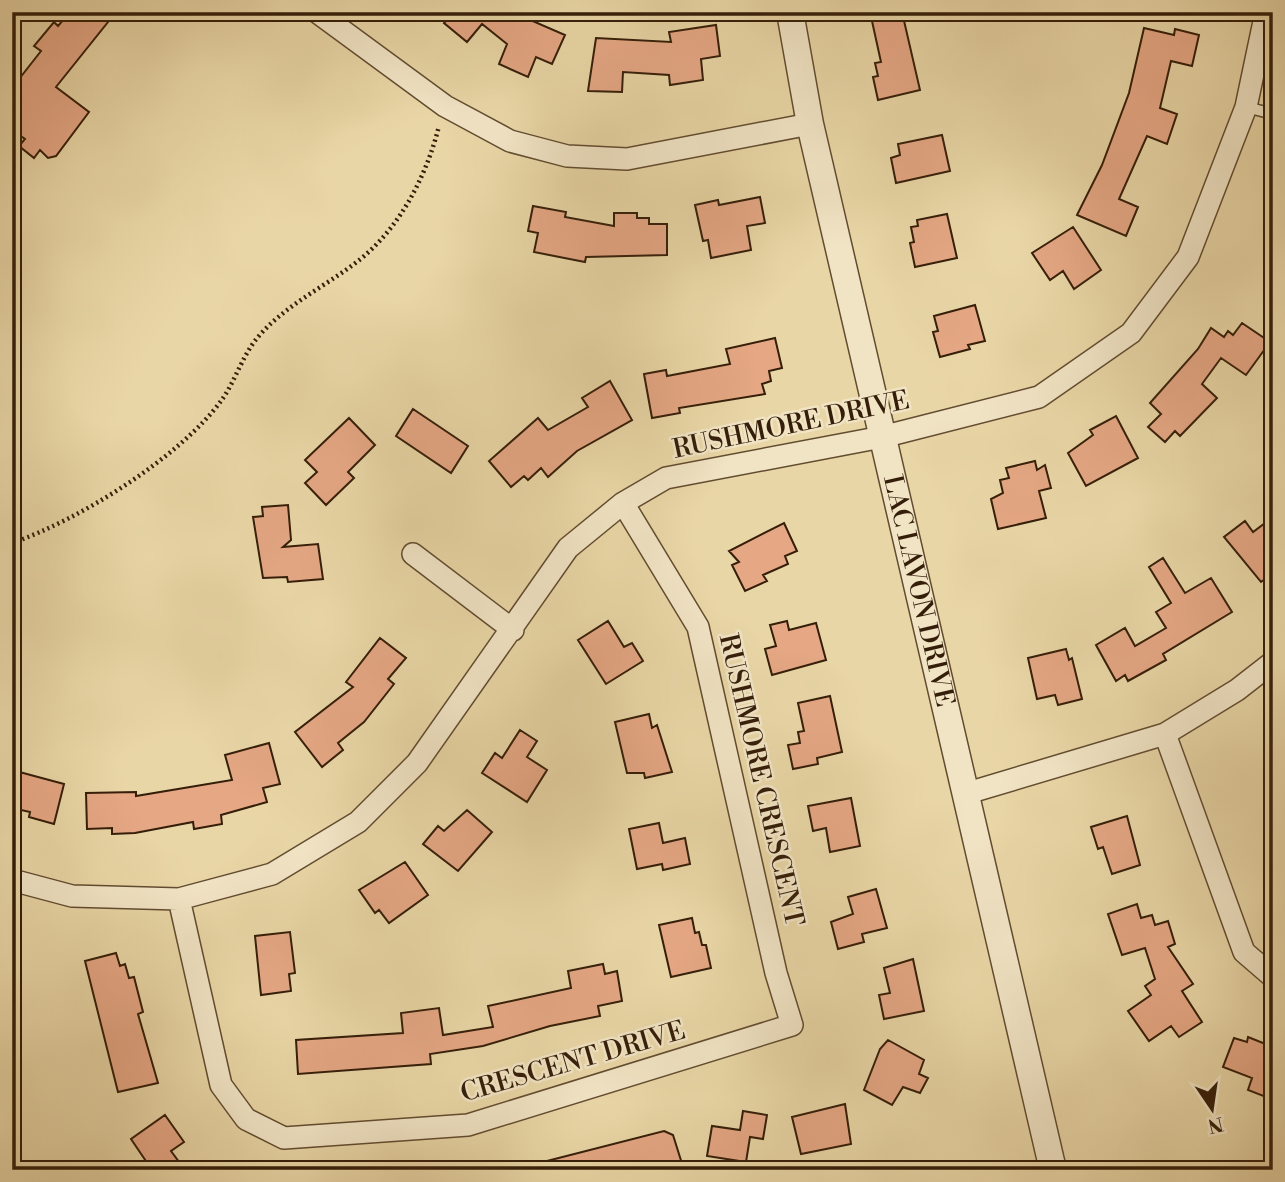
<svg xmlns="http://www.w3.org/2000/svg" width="1285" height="1182" font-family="'Libre Bodoni',serif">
	<rect width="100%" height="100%" fill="#e9d6a6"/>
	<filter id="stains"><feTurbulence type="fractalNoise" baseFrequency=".00286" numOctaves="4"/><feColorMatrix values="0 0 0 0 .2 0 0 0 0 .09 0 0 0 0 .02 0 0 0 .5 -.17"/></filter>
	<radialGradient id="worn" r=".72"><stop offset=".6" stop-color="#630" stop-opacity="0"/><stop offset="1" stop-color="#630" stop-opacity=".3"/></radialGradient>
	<path fill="#e5a784" stroke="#351e09" stroke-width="2" d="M 70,12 L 116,12 L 56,87 L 89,112 L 56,156 L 48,158 L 40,150 L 34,158 L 19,146 L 25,139 L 12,130 L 12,88 L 41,51 L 34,46 L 54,22 L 58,26 Z
		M 453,12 L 512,12 L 565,35 L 552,64 L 536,57 L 528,77 L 499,64 L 507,44 L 482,24 L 467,42 L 444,23 Z
		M 870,12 L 902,12 L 920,90 L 878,100 L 873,77 L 878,76 L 875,63 L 881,62 Z
		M 716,25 L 720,56 L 701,59 L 703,80 L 670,85 L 669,75 L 623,72 L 622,92 L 588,91 L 596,38 L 671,42 L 669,32 Z
		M 1144,28 L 1174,35 L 1175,29 L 1199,35 L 1192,66 L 1171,61 L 1160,108 L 1177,114 L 1167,144 L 1147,136 L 1119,199 L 1138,207 L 1126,236 L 1077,215 L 1102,165 L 1129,93 Z
		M 942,135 L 950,171 L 896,183 L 891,158 L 900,155 L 898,144 Z
		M 760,197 L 765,223 L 747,226 L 751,250 L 711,258 L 708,240 L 703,241 L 695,205 L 718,200 L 719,205 Z
		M 533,206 L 566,212 L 565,217 L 614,226 L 614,213 L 637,213 L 637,218 L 649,218 L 649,224 L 667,224 L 667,255 L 586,257 L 585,262 L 534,252 L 538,233 L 528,231 Z
		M 947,214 L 957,258 L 915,267 L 910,243 L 914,242 L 911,227 L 918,226 L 917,220 Z
		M 1073,227 L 1101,270 L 1074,289 L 1063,271 L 1050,280 L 1032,253 Z
		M 975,305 L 985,341 L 968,345 L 970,349 L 940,357 L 933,332 L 938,331 L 934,316 Z
		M 1242,323 L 1270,342 L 1246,375 L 1221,358 L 1202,384 L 1217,398 L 1180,436 L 1175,431 L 1165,442 L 1148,427 L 1161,414 L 1150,403 L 1198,349 L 1211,328 L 1224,337 L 1228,331 L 1233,335 Z
		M 775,338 L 782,368 L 769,371 L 771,381 L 762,384 L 765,394 L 679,408 L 680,413 L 652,418 L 644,374 L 666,370 L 667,376 L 730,364 L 726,349 Z
		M 610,381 L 632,420 L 577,451 L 548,477 L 541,468 L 528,480 L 524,476 L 511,487 L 489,461 L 538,418 L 548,430 L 588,407 L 582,398 Z
		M 413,409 L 468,446 L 451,473 L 396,436 Z
		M 1116,416 L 1138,458 L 1086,486 L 1068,453 L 1093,435 L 1090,430 Z
		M 349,418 L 375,445 L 348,472 L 354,478 L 326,505 L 305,483 L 317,472 L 305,460 Z
		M 1035,461 L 1037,470 L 1045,465 L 1051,488 L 1039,491 L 1046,518 L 998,529 L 991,499 L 1003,493 L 1000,480 L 1009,478 L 1006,468 Z
		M 288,505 L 291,540 L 283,547 L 318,544 L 323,579 L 288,582 L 287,577 L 263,578 L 253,517 L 263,516 L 262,507 Z
		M 1273,517 L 1273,573 L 1261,582 L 1224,537 L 1245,521 L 1253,532 Z
		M 784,523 L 797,551 L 785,556 L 788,564 L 763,575 L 767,581 L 745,591 L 732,565 L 739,562 L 729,551 Z
		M 1163,558 L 1185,593 L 1211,578 L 1232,612 L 1163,654 L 1166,660 L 1128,681 L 1125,675 L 1116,681 L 1096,645 L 1125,628 L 1135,646 L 1166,628 L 1156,612 L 1171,603 L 1149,567 Z
		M 608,621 L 624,647 L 632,643 L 643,661 L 606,684 L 578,640 Z
		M 787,621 L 789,630 L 816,623 L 826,660 L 772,675 L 765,649 L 776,646 L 770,625 Z
		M 380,638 L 406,658 L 388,679 L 394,684 L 364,722 L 338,743 L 343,750 L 322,767 L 295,732 L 353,687 L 346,682 Z
		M 1066,649 L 1069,660 L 1072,658 L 1082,699 L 1058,705 L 1055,695 L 1037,699 L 1028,658 Z
		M 830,696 L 842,752 L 817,758 L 818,764 L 793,769 L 788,745 L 800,743 L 798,732 L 804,731 L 798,703 Z
		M 649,714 L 652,728 L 657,725 L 672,772 L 645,778 L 644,773 L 627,773 L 615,722 Z
		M 520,730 L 537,741 L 527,757 L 547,770 L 527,802 L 482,773 L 495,753 L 502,758 Z
		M 269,743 L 280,784 L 263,788 L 267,802 L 221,815 L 222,824 L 194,829 L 193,822 L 135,833 L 112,834 L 112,828 L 87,829 L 86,793 L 136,792 L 136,796 L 232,780 L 225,755 Z
		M 12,770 L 64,784 L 54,824 L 29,817 L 30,812 L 12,808 Z
		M 851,798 L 860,846 L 830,852 L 826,828 L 813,831 L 808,806 Z
		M 467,810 L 492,832 L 458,871 L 423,844 L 438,826 L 444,831 Z
		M 1127,816 L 1140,865 L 1112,874 L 1103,847 L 1098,849 L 1091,827 Z
		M 659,823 L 663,843 L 685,838 L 690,864 L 663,870 L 662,864 L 637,869 L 629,829 Z
		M 405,862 L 428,895 L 389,923 L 379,910 L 375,913 L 359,890 Z
		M 876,889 L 887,928 L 862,934 L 864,942 L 838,949 L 831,922 L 853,914 L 848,897 Z
		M 1137,904 L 1141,918 L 1152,915 L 1155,925 L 1168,921 L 1175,944 L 1168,947 L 1193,984 L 1182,991 L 1202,1022 L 1179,1037 L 1171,1026 L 1149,1041 L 1128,1011 L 1151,995 L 1145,986 L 1155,979 L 1145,948 L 1122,955 L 1108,914 Z
		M 692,918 L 695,933 L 699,932 L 702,945 L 706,945 L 711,968 L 671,977 L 659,925 Z
		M 290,932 L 295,973 L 289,974 L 291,991 L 261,995 L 255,936 Z
		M 116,953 L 120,966 L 125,964 L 129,978 L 134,977 L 143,1012 L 138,1014 L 158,1083 L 118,1092 L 85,961 Z
		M 913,959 L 924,1011 L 884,1019 L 879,995 L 890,993 L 884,968 Z
		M 603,964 L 605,974 L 617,971 L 622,1001 L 598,1006 L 600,1016 L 550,1026 L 483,1046 L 430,1054 L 431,1064 L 298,1074 L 296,1040 L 403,1033 L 401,1013 L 439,1008 L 443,1035 L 493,1027 L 488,1006 L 571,988 L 568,971 Z
		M 1248,1037 L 1273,1047 L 1273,1081 L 1266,1097 L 1248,1090 L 1252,1078 L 1223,1067 L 1234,1038 L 1247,1042 Z
		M 888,1040 L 924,1060 L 919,1074 L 928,1078 L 920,1093 L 903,1087 L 892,1105 L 864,1090 L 880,1049 Z
		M 845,1104 L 851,1144 L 801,1154 L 792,1117 Z
		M 743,1111 L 767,1115 L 763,1139 L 750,1137 L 746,1162 L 707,1156 L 712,1126 L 740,1130 Z
		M 165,1115 L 184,1142 L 171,1151 L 185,1170 L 152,1170 L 131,1139 Z
		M 664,1131 L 673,1135 L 684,1170 L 540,1170 L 539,1163 Z"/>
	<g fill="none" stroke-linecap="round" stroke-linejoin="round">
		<g stroke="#624c30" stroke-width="13">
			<path id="service" d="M 1246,107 L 1273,114"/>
		</g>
		<g stroke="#624c30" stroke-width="24">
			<path id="minor" d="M 317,12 L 445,106 L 510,141 L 567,156 L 627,159 L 810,124
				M 413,554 L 513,630
				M 1165,734 L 1244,952 L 1273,977
				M 967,802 L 971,792 L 1165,734 L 1237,690 L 1273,662
				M 12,880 L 72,896 L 179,899 L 272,874 L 358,822 L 417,763 L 568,548 L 623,503 L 666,478 L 882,437 L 1039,397 L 1131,333 L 1188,257 L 1246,107 L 1266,12
				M 179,899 L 221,1085 L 246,1119 L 284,1138 L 468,1125 L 792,1025 L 776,973 L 698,627 L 623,503"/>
		</g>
		<g stroke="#624c30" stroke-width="29">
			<g id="tertiary">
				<path id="s1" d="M 790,12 L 810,124 L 1053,1170"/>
			</g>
		</g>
		<path stroke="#351e09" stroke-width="4.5" stroke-dasharray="2 3.5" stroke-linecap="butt" d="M 12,543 C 79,520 179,458 221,401 C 235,382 242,356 258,337 C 287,303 329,285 363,257 C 402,224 427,174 439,126"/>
		<use href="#service" stroke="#f1e4c5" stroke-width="10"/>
		<use href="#minor" stroke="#f1e4c5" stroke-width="21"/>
		<use href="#tertiary" stroke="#f1e4c5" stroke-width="26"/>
	</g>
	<g text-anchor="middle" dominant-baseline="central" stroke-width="5" stroke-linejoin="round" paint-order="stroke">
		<g font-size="26" fill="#351e09" stroke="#f1e4c5">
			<text transform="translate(791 425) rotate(-12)">RUSHMORE DRIVE</text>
			<text stroke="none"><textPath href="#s1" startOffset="593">LAC LAVON DRIVE</textPath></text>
			<text transform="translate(761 780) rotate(77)">RUSHMORE CRESCENT</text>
			<text transform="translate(573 1062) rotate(-16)">CRESCENT DRIVE</text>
		</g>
	</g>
	<rect width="1285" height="1182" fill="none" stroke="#e9d6a6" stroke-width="42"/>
	<rect x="14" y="14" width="1257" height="1154" fill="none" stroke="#351e09" stroke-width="3.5"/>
	<rect x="21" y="21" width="1243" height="1140" fill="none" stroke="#351e09" stroke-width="2"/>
	<g transform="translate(1212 1109) rotate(167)" stroke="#f1e4c5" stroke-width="5" paint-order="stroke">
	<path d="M0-5L12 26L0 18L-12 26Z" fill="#351e09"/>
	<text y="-10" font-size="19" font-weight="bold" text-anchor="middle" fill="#351e09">N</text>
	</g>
	<rect width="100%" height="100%" filter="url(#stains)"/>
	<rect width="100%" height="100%" fill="url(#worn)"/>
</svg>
